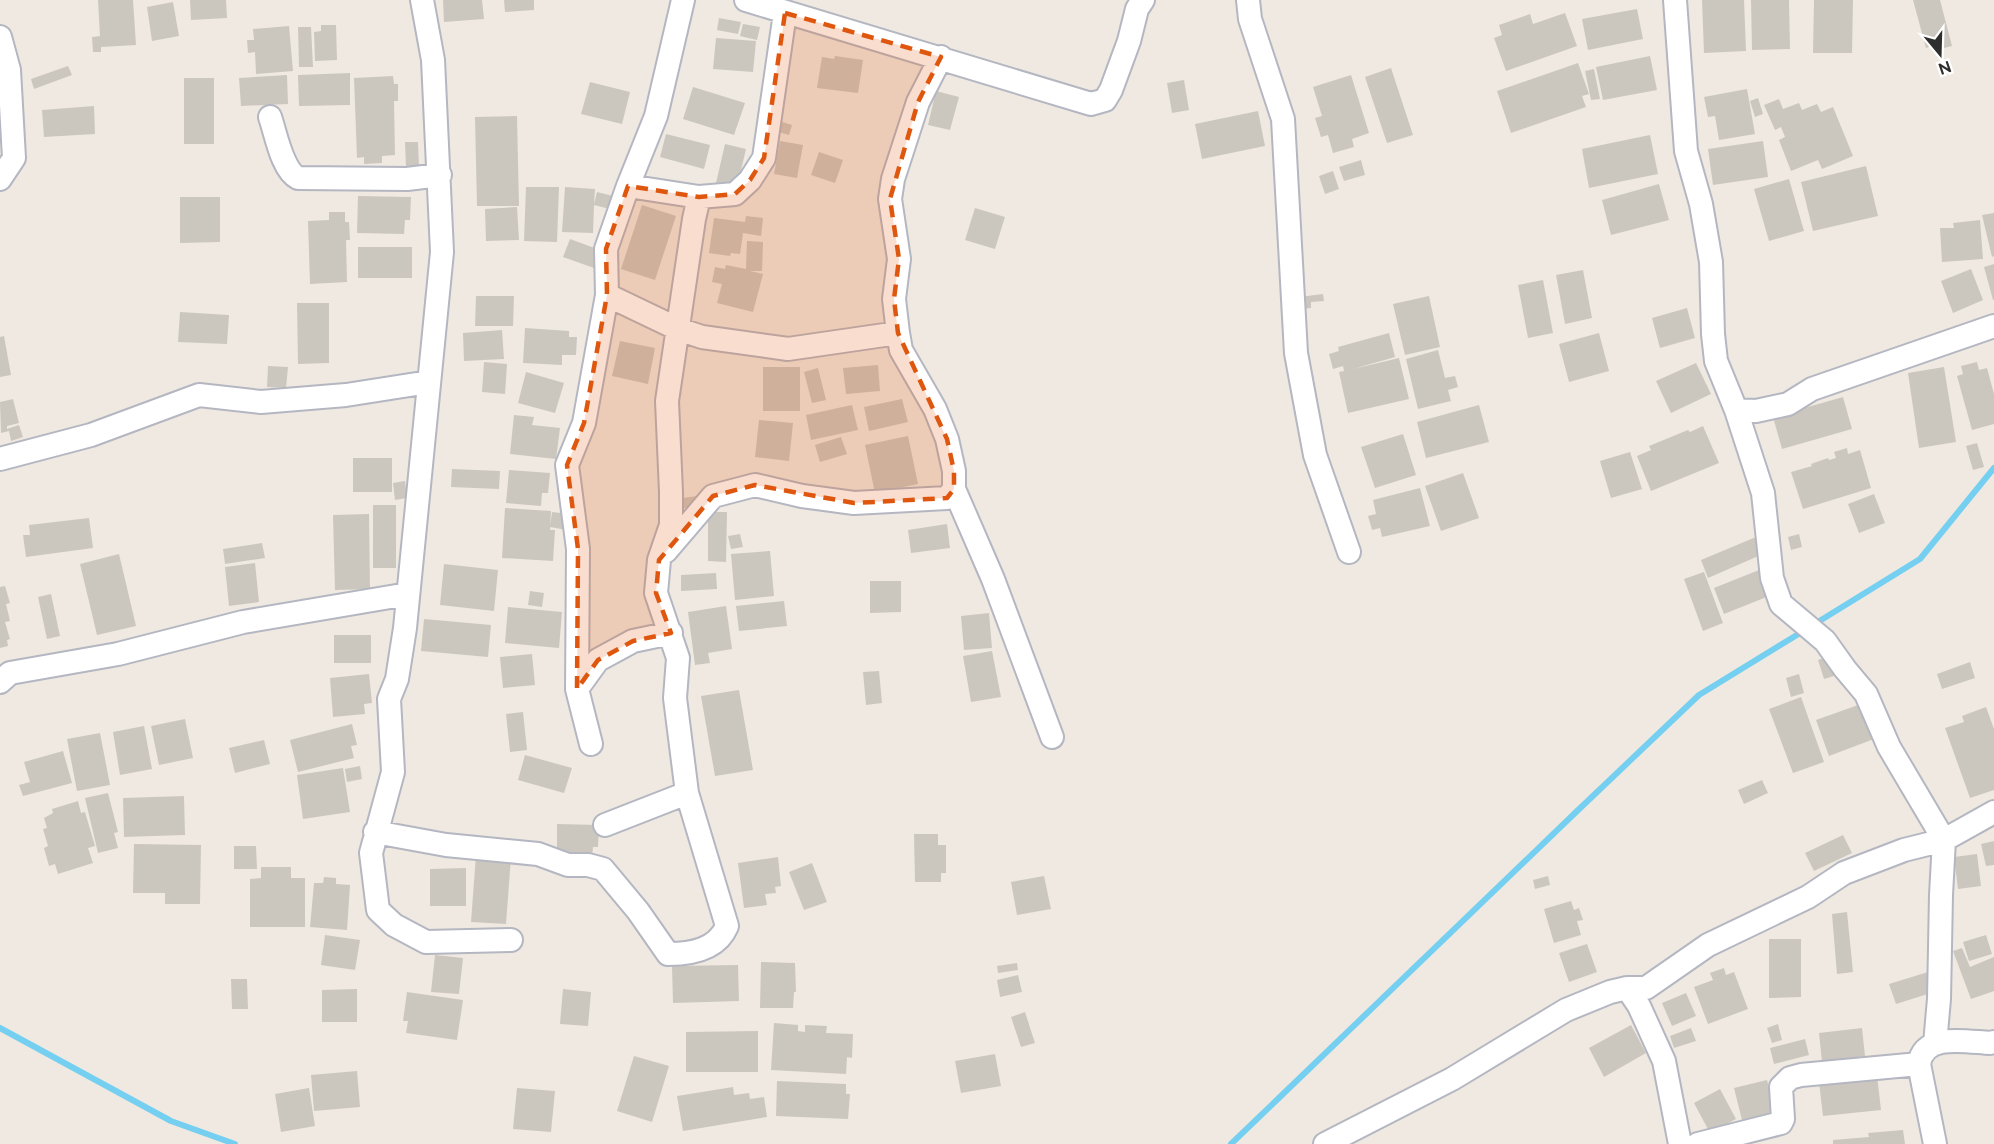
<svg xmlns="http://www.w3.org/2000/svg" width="1994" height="1144" font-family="Raleway,sans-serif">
	<rect width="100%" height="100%" fill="#efe9e1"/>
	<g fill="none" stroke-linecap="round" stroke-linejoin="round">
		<path stroke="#75cff0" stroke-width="6" d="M 1813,625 L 1920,559 L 1994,468
			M 0,1028 L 171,1121 L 235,1144
			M 1231,1144 L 1575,813 L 1699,695 L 1805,630"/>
	</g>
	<path fill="#cbc7bf" d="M 98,0 L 133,0 L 136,45 L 101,47 L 101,52 L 93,52 L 92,37 L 100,36 Z
		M 190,0 L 226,0 L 227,18 L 191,20 Z
		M 443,0 L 482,0 L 484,19 L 444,22 Z
		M 504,0 L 534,0 L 534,10 L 505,12 Z
		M 1702,0 L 1744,0 L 1746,51 L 1704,53 Z
		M 1751,0 L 1789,0 L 1790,49 L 1752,50 Z
		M 1814,0 L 1853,0 L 1852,53 L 1813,53 Z
		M 1913,0 L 1940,0 L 1952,46 L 1936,50 L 1935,45 L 1926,48 Z
		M 173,2 L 179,36 L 152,41 L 147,7 Z
		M 1637,9 L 1643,39 L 1588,50 L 1582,19 Z
		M 1565,13 L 1577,46 L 1506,71 L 1494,38 L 1502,35 L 1499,25 L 1530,14 L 1533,24 Z
		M 719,18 L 741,22 L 738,34 L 717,30 Z
		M 743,24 L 760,27 L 757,40 L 740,36 Z
		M 321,25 L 336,25 L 337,60 L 315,61 L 314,32 L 321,31 Z
		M 289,26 L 293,71 L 256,74 L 255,52 L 248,53 L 247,40 L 254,40 L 253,29 Z
		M 298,27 L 311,27 L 313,67 L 299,67 Z
		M 716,38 L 756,41 L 753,72 L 713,69 Z
		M 835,56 L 863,60 L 858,93 L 817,88 L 822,57 L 834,59 Z
		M 1650,56 L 1657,90 L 1603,100 L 1596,67 Z
		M 1578,63 L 1589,94 L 1582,96 L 1586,107 L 1511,133 L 1497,91 Z
		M 68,66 L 72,75 L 34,89 L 31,79 Z
		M 1391,68 L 1413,135 L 1387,143 L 1365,77 Z
		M 1594,69 L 1600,99 L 1591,100 L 1585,71 Z
		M 350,73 L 350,105 L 299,106 L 298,75 Z
		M 287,75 L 288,104 L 241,106 L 239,78 Z
		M 1351,75 L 1369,133 L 1352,139 L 1354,147 L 1333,153 L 1328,135 L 1321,137 L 1315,118 L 1322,116 L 1313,87 Z
		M 393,76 L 394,84 L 398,84 L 398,101 L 394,101 L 395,155 L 382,156 L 382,163 L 364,164 L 364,157 L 357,158 L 354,78 Z
		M 184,78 L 214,78 L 214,144 L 184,144 Z
		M 1184,80 L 1189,110 L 1172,113 L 1167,83 Z
		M 590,82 L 630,92 L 622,124 L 581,114 Z
		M 693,87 L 745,103 L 734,135 L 683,119 Z
		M 1747,89 L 1755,134 L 1719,140 L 1715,116 L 1708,117 L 1704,97 Z
		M 936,91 L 959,97 L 950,130 L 928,125 Z
		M 1758,98 L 1763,114 L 1755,117 L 1750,101 Z
		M 1779,99 L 1783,109 L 1799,103 L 1802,110 L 1817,104 L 1821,112 L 1833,107 L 1853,156 L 1822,169 L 1818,160 L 1791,171 L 1779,140 L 1785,137 L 1781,127 L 1775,130 L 1764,105 Z
		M 94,106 L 95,134 L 44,137 L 42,110 Z
		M 1258,111 L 1265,146 L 1202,159 L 1195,124 Z
		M 517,116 L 519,206 L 477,206 L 475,117 Z
		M 782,122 L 792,125 L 789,135 L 779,132 Z
		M 666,134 L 710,145 L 704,169 L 660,157 Z
		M 1650,135 L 1658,174 L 1589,188 L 1582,149 Z
		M 780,141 L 803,145 L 797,178 L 774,174 Z
		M 1763,141 L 1768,177 L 1713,185 L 1708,149 Z
		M 405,142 L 418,142 L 419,167 L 406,167 Z
		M 725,144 L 746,149 L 737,187 L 716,183 Z
		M 819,152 L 843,160 L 835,183 L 811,175 Z
		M 1361,160 L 1365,175 L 1344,181 L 1339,167 Z
		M 1866,166 L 1878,216 L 1813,231 L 1801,182 Z
		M 1333,171 L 1339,189 L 1325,194 L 1319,176 Z
		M 1789,179 L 1804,231 L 1769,241 L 1754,189 Z
		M 1659,184 L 1669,220 L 1611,235 L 1602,200 Z
		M 526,187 L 559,187 L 557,242 L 524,241 Z
		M 565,187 L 595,189 L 594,204 L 597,192 L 613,196 L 610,209 L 594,205 L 593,233 L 562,232 Z
		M 358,196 L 411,197 L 410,220 L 405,220 L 404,234 L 357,233 Z
		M 180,197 L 220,197 L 220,242 L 180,243 Z
		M 642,205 L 676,216 L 655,280 L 621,269 Z
		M 517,207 L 519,240 L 486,241 L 485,209 Z
		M 975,208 L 1005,217 L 995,249 L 965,240 Z
		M 329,212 L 345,212 L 345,222 L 349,222 L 350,240 L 346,240 L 347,282 L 310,284 L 308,221 L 329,220 Z
		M 1994,213 L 1994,256 L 1992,257 L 1982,215 Z
		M 746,216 L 763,218 L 761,236 L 743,233 L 740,254 L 731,253 L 730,256 L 709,253 L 714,218 L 745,222 Z
		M 1980,220 L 1983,259 L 1942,262 L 1940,228 L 1954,228 L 1953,223 Z
		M 570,239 L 600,250 L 594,268 L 563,257 Z
		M 747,241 L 763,242 L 762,271 L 750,271 L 763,274 L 753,312 L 717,303 L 722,284 L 712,282 L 715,267 L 725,269 L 726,265 L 746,269 Z
		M 358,247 L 412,247 L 412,278 L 358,278 Z
		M 1994,264 L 1994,300 L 1993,300 L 1984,267 Z
		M 1971,269 L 1983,300 L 1953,313 L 1941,281 Z
		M 1583,270 L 1592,318 L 1565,324 L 1556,275 Z
		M 1543,280 L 1553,333 L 1528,338 L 1518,285 Z
		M 1323,294 L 1324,301 L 1311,302 L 1311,308 L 1301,309 L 1299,297 Z
		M 476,296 L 514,296 L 513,326 L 475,326 Z
		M 1429,296 L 1440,347 L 1405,355 L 1393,304 Z
		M 297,303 L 329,303 L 329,363 L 298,364 Z
		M 1687,308 L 1695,338 L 1660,348 L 1652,318 Z
		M 180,312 L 229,315 L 227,344 L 178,342 Z
		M 525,328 L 569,331 L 569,337 L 577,337 L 576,355 L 562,355 L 562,365 L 523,363 Z
		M 502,330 L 504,359 L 464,361 L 463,333 Z
		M 1389,333 L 1395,357 L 1353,369 L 1399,358 L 1409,399 L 1348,413 L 1339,372 L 1344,371 L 1343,366 L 1333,369 L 1329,354 L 1339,351 L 1338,347 Z
		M 1599,333 L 1609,371 L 1569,382 L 1559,344 Z
		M 4,336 L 11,375 L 0,377 L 0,337 Z
		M 620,341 L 655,348 L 648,384 L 612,376 Z
		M 1438,350 L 1445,378 L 1455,376 L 1458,387 L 1448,390 L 1451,401 L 1418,409 L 1406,359 Z
		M 484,362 L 507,364 L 505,394 L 482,392 Z
		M 1977,362 L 1979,370 L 1987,368 L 1994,394 L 1994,424 L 1972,430 L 1957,376 L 1963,374 L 1961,366 Z
		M 1696,363 L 1711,394 L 1671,413 L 1656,381 Z
		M 878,365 L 880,391 L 846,394 L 843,368 Z
		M 268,366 L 288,367 L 286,388 L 267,387 Z
		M 763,367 L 800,367 L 800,411 L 763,411 Z
		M 1944,367 L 1956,442 L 1919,448 L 1908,373 Z
		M 818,368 L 826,400 L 812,403 L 804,372 Z
		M 526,372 L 564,383 L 555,413 L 518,403 Z
		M 1843,397 L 1852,429 L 1782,449 L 1773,417 Z
		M 13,399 L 19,423 L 7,426 L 7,429 L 19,425 L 23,437 L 11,441 L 9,431 L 1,433 L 0,402 Z
		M 902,399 L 908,422 L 869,431 L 864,407 Z
		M 852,405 L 858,430 L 811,440 L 806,415 Z
		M 1479,405 L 1489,442 L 1426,458 L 1417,422 Z
		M 514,415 L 534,417 L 532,425 L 560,428 L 556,459 L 510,454 Z
		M 759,420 L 793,423 L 789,461 L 755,457 Z
		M 1703,426 L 1719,463 L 1651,491 L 1637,456 L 1651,450 L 1649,446 L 1688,430 L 1690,432 Z
		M 1403,434 L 1416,475 L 1375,488 L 1361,447 Z
		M 908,436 L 918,484 L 875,493 L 865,445 Z
		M 841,437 L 847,454 L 820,462 L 815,445 Z
		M 1977,443 L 1984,467 L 1973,470 L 1966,446 Z
		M 1847,448 L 1848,454 L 1860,450 L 1871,488 L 1803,509 L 1791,472 L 1812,466 L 1811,464 L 1828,458 L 1829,460 L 1836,458 L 1834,452 Z
		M 1630,452 L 1642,489 L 1611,498 L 1600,461 Z
		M 353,458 L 392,458 L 392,492 L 353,492 Z
		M 452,469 L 500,471 L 499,489 L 451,487 Z
		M 509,470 L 550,473 L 548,493 L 542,493 L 541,506 L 506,503 Z
		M 1463,473 L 1479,518 L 1441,531 L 1425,486 Z
		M 405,481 L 407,498 L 395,500 L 393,483 Z
		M 1420,488 L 1430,526 L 1382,537 L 1380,528 L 1372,530 L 1368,516 L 1376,514 L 1373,500 Z
		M 1874,494 L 1885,523 L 1859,533 L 1848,504 Z
		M 698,496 L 700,507 L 682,508 L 682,498 Z
		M 373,505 L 396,505 L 396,568 L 373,568 Z
		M 505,508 L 551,511 L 550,530 L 555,530 L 553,561 L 502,558 Z
		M 552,512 L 569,514 L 567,530 L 550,527 Z
		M 708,512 L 727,512 L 726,562 L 708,561 Z
		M 369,514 L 370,589 L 335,590 L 333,515 Z
		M 89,518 L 93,548 L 26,557 L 23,535 L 30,535 L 29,525 Z
		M 947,524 L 950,548 L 911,553 L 908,530 Z
		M 740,534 L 743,547 L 731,549 L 728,536 Z
		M 1799,534 L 1802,547 L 1791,550 L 1788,537 Z
		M 1756,537 L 1763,554 L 1708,578 L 1701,560 Z
		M 262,543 L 265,558 L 225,564 L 223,549 Z
		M 770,551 L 774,596 L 735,600 L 731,554 Z
		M 119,554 L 136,626 L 97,635 L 80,564 Z
		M 255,563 L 259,602 L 229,606 L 225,567 Z
		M 444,564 L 498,570 L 494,611 L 440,605 Z
		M 1764,568 L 1774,594 L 1724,614 L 1714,588 Z
		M 1704,572 L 1723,623 L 1703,631 L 1684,579 Z
		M 716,573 L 717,589 L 681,591 L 681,575 Z
		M 870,581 L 901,581 L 901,612 L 870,613 Z
		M 5,586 L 10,603 L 6,604 L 10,621 L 5,622 L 10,639 L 7,640 L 8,646 L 0,648 L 0,587 Z
		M 530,591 L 544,593 L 542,607 L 528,605 Z
		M 51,594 L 60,636 L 47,639 L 38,597 Z
		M 784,601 L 787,626 L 739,631 L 736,606 Z
		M 726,606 L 732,649 L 708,653 L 710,663 L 695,665 L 688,612 Z
		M 508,607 L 562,612 L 559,648 L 505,643 Z
		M 989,613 L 992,648 L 964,650 L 961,616 Z
		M 424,619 L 491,625 L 488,657 L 421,651 Z
		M 334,635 L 371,635 L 371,663 L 334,663 Z
		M 992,651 L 1001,697 L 971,702 L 963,656 Z
		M 532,654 L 535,685 L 503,688 L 500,657 Z
		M 1831,655 L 1837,675 L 1824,679 L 1818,660 Z
		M 1970,662 L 1975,678 L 1942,689 L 1937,674 Z
		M 879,671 L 882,703 L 866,705 L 863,672 Z
		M 369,674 L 372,703 L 364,704 L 365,714 L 333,717 L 330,678 Z
		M 1799,674 L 1804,693 L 1791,697 L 1786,678 Z
		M 739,690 L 753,770 L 715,776 L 701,696 Z
		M 1801,697 L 1824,762 L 1793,773 L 1769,709 Z
		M 1861,704 L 1874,739 L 1829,756 L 1816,720 Z
		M 1986,707 L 1994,729 L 1994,790 L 1970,798 L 1945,728 L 1964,722 L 1962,716 Z
		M 523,712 L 527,750 L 510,752 L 506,714 Z
		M 185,719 L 193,758 L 159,765 L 151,726 Z
		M 352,724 L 357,745 L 351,746 L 354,758 L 298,772 L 290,740 Z
		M 144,726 L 152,769 L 120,775 L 113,732 Z
		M 100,733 L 110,785 L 77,791 L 67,739 Z
		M 264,740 L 270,764 L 235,773 L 229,748 Z
		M 63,751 L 72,783 L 23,796 L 19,785 L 30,782 L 24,762 Z
		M 525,755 L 572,768 L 564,793 L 518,780 Z
		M 360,766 L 362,779 L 347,782 L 345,769 Z
		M 343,768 L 350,812 L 303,819 L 297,775 Z
		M 1762,780 L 1768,793 L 1744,804 L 1738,790 Z
		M 108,793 L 118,832 L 114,833 L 118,848 L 98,853 L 85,798 Z
		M 184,796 L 185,835 L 124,837 L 123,798 Z
		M 78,801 L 81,813 L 85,812 L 95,846 L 88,848 L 93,863 L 58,874 L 55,864 L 49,866 L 44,848 L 48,846 L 43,829 L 47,828 L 44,818 L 53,813 L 52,809 Z
		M 557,824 L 599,825 L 598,847 L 593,847 L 592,858 L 557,858 Z
		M 914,834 L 938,834 L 938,845 L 946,845 L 946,873 L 941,873 L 941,882 L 915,882 Z
		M 1843,835 L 1852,853 L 1814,871 L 1805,853 Z
		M 1994,841 L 1994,865 L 1986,866 L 1981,844 Z
		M 134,844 L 201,845 L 200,904 L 165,904 L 165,893 L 133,893 Z
		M 234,846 L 256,846 L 257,869 L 234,869 Z
		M 1977,854 L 1981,886 L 1958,889 L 1954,857 Z
		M 476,855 L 511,857 L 506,924 L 471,922 Z
		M 778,857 L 781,886 L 775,887 L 776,893 L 765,894 L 767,905 L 744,908 L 738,863 Z
		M 812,863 L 827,902 L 804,910 L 789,872 Z
		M 261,867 L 291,867 L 291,878 L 305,878 L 305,927 L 250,927 L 250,879 L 261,878 Z
		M 466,868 L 466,906 L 430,906 L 430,869 Z
		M 1044,876 L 1051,909 L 1017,915 L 1011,882 Z
		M 1548,876 L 1550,885 L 1535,889 L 1533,880 Z
		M 324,877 L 336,878 L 336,884 L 350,885 L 347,930 L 310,927 L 314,883 L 323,883 Z
		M 1571,901 L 1574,910 L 1579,908 L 1583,920 L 1577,921 L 1581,935 L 1554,943 L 1544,909 Z
		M 1847,912 L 1853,972 L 1837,974 L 1832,914 Z
		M 325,935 L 360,940 L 355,970 L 321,965 Z
		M 1986,935 L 1992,954 L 1969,961 L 1963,942 Z
		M 1769,939 L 1801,939 L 1801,997 L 1769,998 Z
		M 1587,944 L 1597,972 L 1569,982 L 1559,953 Z
		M 1962,948 L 1970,967 L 1994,957 L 1994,991 L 1971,999 L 1953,951 Z
		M 435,955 L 463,958 L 459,994 L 431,992 Z
		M 761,962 L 795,963 L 796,992 L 794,992 L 793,1008 L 760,1008 Z
		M 1017,963 L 1018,970 L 998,973 L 997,966 Z
		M 738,965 L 739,1001 L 673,1003 L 672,966 Z
		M 1724,968 L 1726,975 L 1734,972 L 1748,1009 L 1708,1024 L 1694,987 L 1713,980 L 1710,973 Z
		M 1928,972 L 1934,992 L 1896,1004 L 1889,984 Z
		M 1018,975 L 1022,992 L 1000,997 L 997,980 Z
		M 231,979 L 247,979 L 248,1009 L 232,1009 Z
		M 357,989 L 357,1022 L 322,1022 L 322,990 Z
		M 563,989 L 591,992 L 588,1026 L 560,1024 Z
		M 407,992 L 463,1000 L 457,1040 L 406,1033 L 408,1021 L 403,1021 Z
		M 1686,993 L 1696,1016 L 1672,1026 L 1662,1003 Z
		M 1025,1012 L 1035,1043 L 1021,1047 L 1011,1017 Z
		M 774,1023 L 798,1025 L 798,1031 L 805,1032 L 805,1025 L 827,1026 L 826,1033 L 853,1034 L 852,1058 L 847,1057 L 846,1074 L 771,1070 Z
		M 1778,1024 L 1782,1040 L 1772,1043 L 1767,1028 Z
		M 1631,1025 L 1646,1053 L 1604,1077 L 1589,1048 Z
		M 1691,1028 L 1696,1041 L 1674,1048 L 1670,1036 Z
		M 1862,1028 L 1865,1056 L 1822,1062 L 1819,1033 Z
		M 758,1031 L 758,1072 L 686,1072 L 686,1032 Z
		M 1805,1039 L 1809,1055 L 1774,1064 L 1770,1048 Z
		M 995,1054 L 1001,1086 L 961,1093 L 955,1061 Z
		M 634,1056 L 669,1066 L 652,1122 L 617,1111 Z
		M 357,1071 L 360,1107 L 314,1111 L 311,1075 Z
		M 1877,1075 L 1881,1110 L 1823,1116 L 1819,1082 Z
		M 1767,1080 L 1776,1115 L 1743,1124 L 1734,1088 Z
		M 777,1081 L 846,1084 L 846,1094 L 850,1094 L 848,1119 L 776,1116 Z
		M 733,1087 L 734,1095 L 749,1093 L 750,1099 L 764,1097 L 767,1117 L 683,1131 L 677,1096 Z
		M 309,1088 L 315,1126 L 281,1132 L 275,1094 Z
		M 517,1088 L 555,1091 L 551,1132 L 513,1129 Z
		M 1720,1089 L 1736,1119 L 1710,1133 L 1694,1103 Z
		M 1903,1130 L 1905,1144 L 1833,1144 L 1833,1140 L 1869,1137 L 1868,1133 Z"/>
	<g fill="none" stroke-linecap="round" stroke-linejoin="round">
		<g stroke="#b4b7c1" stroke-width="26">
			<path id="minor" d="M 422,0 L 433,60 L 442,252 L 405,628 L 397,679 L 389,699 L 393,772 L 371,853 L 378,910 L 394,925 L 426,942 L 511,940
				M 746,0 L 1091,104 L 1105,100 L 1111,90 L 1129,41 L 1137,9 L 1143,0
				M 1248,0 L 1250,19 L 1283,119 L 1296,353 L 1315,455 L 1349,552
				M 1675,0 L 1686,151 L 1701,204 L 1711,262 L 1713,334 L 1716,361 L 1736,410 L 1763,493 L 1772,578 L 1781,604 L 1825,641 L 1845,669 L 1866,694 L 1889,747 L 1944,840 L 1941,895 L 1939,999 L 1935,1044
				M 0,37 L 9,70 L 14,158 L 0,179
				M 270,117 C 276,134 282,170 298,178 L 407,179 L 440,175
				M 628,186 L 699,197 L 735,194 L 750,180 L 764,158 L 785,13
				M 607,295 L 678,329 L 702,337 L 788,349 L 898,333
				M 1736,410 L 1756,411 L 1788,404 L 1812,389 L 1994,326
				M 0,459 L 91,435 L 199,395 L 261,402 L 346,395 L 429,382
				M 954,489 L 993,579 L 1052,737
				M 666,551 L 713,496 L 755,485 L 802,496 L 854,503 L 947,498 L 954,489 L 954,471 L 947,439 L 935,409 L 901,350 L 898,333 L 894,299 L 899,259 L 890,199 L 893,179 L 918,102 L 941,57
				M 0,682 L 10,673 L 118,654 L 243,622 L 408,594
				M 577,689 L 578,549 L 567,465 L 584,423 L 607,295 L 606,249 L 628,186 L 656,116 L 683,0
				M 591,744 L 577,689 L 598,660 L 633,641 L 671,633
				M 605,825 L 687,793
				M 375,832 L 446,845 L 538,854 L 568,865 L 588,865 L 603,869 L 638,911 L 668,954 C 691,954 717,950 727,926 L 687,793 L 675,698 L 678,658 L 656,593 L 659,560 L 671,525 L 671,492 L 667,401 L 694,219 L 699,197
				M 1325,1144 L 1452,1079 L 1566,1010 L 1610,992 L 1627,988
				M 1680,1144 L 1664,1061 L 1639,1006 L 1627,988 L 1646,988 L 1708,945 L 1808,897 L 1844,873 L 1904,850 L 1944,840 L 1994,812
				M 1698,1144 L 1781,1123 L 1783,1119 L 1781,1087 L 1790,1078 L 1801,1075 L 1919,1064
				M 1935,1144 L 1919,1064 C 1924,1032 1967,1042 1990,1043 L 1994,1042"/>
		</g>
		<use href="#minor" stroke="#fff" stroke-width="22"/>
	</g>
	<path fill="#df570e" fill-opacity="0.2" stroke="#df570e" stroke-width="4.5" stroke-dasharray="12 8" stroke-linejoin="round" d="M 785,13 L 941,57 L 918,102 L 890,199 L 899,259 L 894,299 L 898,333 L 947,439 L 954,471 L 954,489 L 947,498 L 854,503 L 755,485 L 713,496 L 659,560 L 656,593 L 671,633 L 633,641 L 598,660 L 577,689 L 578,549 L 567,465 L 584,423 L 607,295 L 606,249 L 628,186 L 699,197 L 735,194 L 750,180 L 764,158 Z"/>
	<g transform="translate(1940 54) rotate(161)" stroke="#ffffff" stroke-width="4.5" paint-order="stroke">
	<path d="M0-4.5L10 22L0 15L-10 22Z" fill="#2e2e2e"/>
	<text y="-9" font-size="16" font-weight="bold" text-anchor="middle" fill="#2e2e2e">N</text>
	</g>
</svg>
